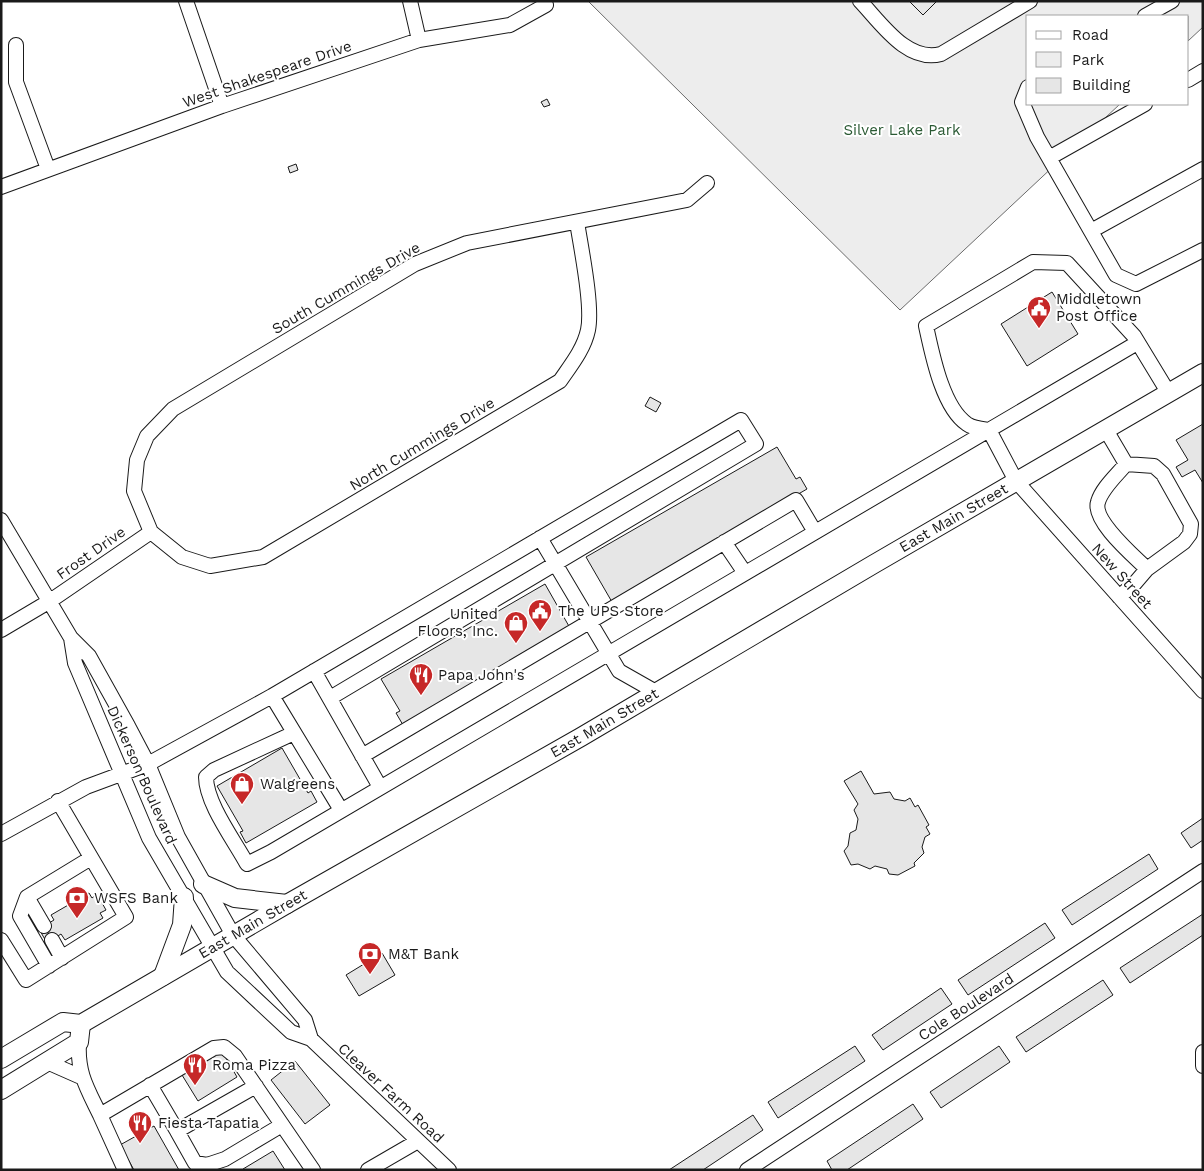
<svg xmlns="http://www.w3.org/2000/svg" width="1204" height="1171" font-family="'Work Sans',sans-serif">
	<rect width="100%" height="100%" fill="#fff"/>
	<path fill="#ededed" stroke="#6a6a6a" d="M 588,1 L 1203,1 L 1203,27 L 1188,41 L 1188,16 L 1028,16 L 1028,104 L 1120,104 L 900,310 Z"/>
	<path fill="#e6e6e6" stroke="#1a1a1a" d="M 909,1 L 937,1 L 923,15 Z
		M 547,99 L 550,105 L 544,107 L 541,102 Z
		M 296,164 L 298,170 L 290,173 L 288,167 Z
		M 1052,292 L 1078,334 L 1027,366 L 1001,324 Z
		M 650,397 L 661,403 L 656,412 L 645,406 Z
		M 1203,424 L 1203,483 L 1195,470 L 1182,477 L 1176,467 L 1188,460 L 1176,440 Z
		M 777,447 L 796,479 L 800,477 L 807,489 L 612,602 L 586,557 Z
		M 545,584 L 570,628 L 403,725 L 396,713 L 400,711 L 381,679 Z
		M 282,748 L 308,793 L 311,791 L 317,802 L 246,843 L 240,832 L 243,831 L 217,786 Z
		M 861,771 L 874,794 L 890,792 L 894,799 L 905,801 L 910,798 L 915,807 L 918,805 L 929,825 L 926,827 L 930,834 L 925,837 L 922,847 L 924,853 L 914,863 L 915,866 L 898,875 L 889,874 L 887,869 L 875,866 L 870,869 L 858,864 L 851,865 L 844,851 L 848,846 L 850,833 L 856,830 L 858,819 L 854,810 L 858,804 L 844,781 Z
		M 1203,818 L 1203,840 L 1191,848 L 1181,833 Z
		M 1149,854 L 1158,869 L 1072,925 L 1062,910 Z
		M 89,893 L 92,898 L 97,894 L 106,910 L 100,913 L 103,918 L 65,940 L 61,934 L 47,943 L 39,929 L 54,920 L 51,915 Z
		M 1203,914 L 1203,935 L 1130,983 L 1120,968 Z
		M 1045,923 L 1055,938 L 968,995 L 958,980 Z
		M 382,953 L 395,975 L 359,996 L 346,975 Z
		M 1103,980 L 1113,995 L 1026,1052 L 1016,1037 Z
		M 941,988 L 952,1004 L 883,1050 L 872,1035 Z
		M 855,1046 L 865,1061 L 778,1118 L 768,1102 Z
		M 999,1046 L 1010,1062 L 941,1108 L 930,1092 Z
		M 222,1051 L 237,1077 L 198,1101 L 182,1075 Z
		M 295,1061 L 330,1105 L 305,1124 L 271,1080 Z
		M 913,1104 L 923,1119 L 847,1170 L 832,1170 L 827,1161 Z
		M 753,1115 L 763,1130 L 703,1170 L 669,1170 Z
		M 154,1126 L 179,1170 L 134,1170 L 120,1145 Z
		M 273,1151 L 285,1170 L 244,1170 L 243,1169 Z"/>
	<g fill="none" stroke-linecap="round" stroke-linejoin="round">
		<g stroke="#1a1a1a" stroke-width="16">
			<path id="minor" d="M 186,1 L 222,106
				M 410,1 L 419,40
				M 860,1 C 881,23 907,63 941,54 L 1030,1
				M 1145,16 L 1172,1
				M 16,45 L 16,82 L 48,169
				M 1188,80 L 1203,71
				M 1028,87 L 1022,102 L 1037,137 L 1116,275 L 1136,284 L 1203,250
				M 1049,158 L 1145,104
				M 1,187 L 222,106 L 419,40 L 510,25 L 546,5
				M 577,222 C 581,248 593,306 588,330 C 584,349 571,365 560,381 L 263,557 L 210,566 L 182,557 L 151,532 L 134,491 L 137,460 L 147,436 L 173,409 L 415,264 L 467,243 L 687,200 L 707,183
				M 1091,231 L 1203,169
				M 1168,392 L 1134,336 L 1067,263 L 1033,262 L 926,326 C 932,353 942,407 967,424 C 972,428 982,429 989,430 L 1016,481 L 1203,691
				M 1106,430 L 1126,464
				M 1,520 L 71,638 L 89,656 L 128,726 L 148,764 L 178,837 L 233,935 L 305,1020 L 311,1039
				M 540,538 L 619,671 L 656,692
				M 724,542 L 745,573
				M 1119,597 L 1135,583 L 1147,569 L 1184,542 L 1190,534 L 1191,524 L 1163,474 L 1154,466 L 1126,464 C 1117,475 1102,488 1098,502 C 1092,521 1134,556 1147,569
				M 1,630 L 50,601 L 151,532
				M 71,638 L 75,663 L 149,838 L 227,972 L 291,1032 L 311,1039 L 449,1170
				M 314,671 L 380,787
				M 272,696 L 341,810
				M 294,733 L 214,770 L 206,777 C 206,803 234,840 247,864 L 271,852 L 1137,343
				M 362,756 L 796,500 L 815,532
				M 1,834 L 86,787 L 148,764 L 272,696 L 741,420 L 756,444 L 330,698
				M 27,897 L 44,926
				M 1,940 L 26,980 L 126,917 L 58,801
				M 52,940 L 62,958
				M 49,966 L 20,916 L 27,897 L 91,858
				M 79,1042 C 77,1073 87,1088 100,1115
				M 1203,1052 L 1203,1066
				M 47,1062 L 81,1077
				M 150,1085 L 177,1131
				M 256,1086 L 177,1131 L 195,1163 L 207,1165 L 225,1159 L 282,1125
				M 125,1170 L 100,1115 L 214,1048 L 224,1047 L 235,1056 L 313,1170
				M 368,1170 L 418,1141
				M 747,1170 L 1203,871"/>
		</g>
		<g stroke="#1a1a1a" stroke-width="20">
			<g id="major">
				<path d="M 203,884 L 235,898 L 287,904"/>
				<path d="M 163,976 L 182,925 L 184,897"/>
				<path id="s1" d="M 1,1059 L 63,1022 L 81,1024 L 287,904 L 581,737 L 874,564 L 1203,373"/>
				<path d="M 1,1090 L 79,1042 L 81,1024"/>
			</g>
		</g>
		<use href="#minor" stroke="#fff" stroke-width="14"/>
		<use href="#major" stroke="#fff" stroke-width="18"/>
	</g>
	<defs>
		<g id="civic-pin" transform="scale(1.25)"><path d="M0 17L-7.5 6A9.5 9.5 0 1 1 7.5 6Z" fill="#c62828" stroke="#fff"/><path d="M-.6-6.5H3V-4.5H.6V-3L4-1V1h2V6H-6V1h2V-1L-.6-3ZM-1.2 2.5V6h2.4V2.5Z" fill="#fff"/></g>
		<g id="shop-pin" transform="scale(1.25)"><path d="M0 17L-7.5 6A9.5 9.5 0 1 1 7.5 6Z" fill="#c62828" stroke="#fff"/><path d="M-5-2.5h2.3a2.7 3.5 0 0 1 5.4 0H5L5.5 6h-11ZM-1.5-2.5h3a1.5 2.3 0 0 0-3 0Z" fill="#fff"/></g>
		<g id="restaurant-pin" transform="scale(1.25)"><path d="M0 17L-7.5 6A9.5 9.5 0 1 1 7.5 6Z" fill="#c62828" stroke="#fff"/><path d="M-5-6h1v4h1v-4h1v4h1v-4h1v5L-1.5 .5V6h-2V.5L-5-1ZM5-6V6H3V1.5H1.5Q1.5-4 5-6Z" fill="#fff"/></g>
		<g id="bank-pin" transform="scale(1.25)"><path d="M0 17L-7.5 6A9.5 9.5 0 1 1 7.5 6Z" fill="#c62828" stroke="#fff"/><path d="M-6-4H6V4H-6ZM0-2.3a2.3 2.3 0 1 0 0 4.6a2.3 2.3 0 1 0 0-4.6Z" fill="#fff"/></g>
	</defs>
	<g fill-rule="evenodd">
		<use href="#civic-pin" x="1039" y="308"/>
		<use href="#civic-pin" x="540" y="611"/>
		<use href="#shop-pin" x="516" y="623"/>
		<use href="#restaurant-pin" x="421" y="675"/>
		<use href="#shop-pin" x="242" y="784"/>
		<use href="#bank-pin" x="77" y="898"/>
		<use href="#bank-pin" x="370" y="954"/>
		<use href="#restaurant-pin" x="195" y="1065"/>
		<use href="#restaurant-pin" x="140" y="1123"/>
	</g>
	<g text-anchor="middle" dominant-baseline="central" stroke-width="4" stroke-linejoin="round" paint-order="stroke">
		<g font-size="15" fill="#1a1a1a" stroke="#fff">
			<text transform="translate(267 74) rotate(-19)">West Shakespeare Drive</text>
			<text transform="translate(346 288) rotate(-30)">South Cummings Drive</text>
			<text transform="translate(422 444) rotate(-31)">North Cummings Drive</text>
			<text stroke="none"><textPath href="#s1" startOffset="1099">East Main Street</textPath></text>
			<text transform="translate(91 553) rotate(-35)">Frost Drive</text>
			<text transform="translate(1122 576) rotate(48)">New Street</text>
			<text stroke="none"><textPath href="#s1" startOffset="694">East Main Street</textPath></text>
			<text transform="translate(142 775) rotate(66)">Dickerson Boulevard</text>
			<text stroke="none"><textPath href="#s1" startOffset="289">East Main Street</textPath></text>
			<text transform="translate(966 1007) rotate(-33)">Cole Boulevard</text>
			<text transform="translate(391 1093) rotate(43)">Cleaver Farm Road</text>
		</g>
		<g font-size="15" fill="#2b5a34" stroke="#fff">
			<text x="902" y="130">Silver Lake Park</text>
		</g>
		<g font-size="15" fill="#1a1a1a" stroke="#fff" text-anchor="start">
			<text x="1056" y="299">Middletown<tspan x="1056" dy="17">Post Office</tspan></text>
			<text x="558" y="611">The UPS Store</text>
			<text x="498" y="614" text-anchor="end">United<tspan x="498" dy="17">Floors, Inc.</tspan></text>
			<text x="438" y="675">Papa John's</text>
			<text x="260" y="784">Walgreens</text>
			<text x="94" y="898">WSFS Bank</text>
			<text x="388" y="954">M&amp;T Bank</text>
			<text x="212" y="1065">Roma Pizza</text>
			<text x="158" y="1123">Fiesta Tapatia</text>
		</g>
	</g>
	<rect width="1204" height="1171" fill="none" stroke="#1a1a1a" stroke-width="5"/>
	<rect x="1026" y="15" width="162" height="90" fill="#ffffff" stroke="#a3a3a3"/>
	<rect x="1036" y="31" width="25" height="8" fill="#ffffff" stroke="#a3a3a3"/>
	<text x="1072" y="40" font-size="15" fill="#1a1a1a">Road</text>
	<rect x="1036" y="52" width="25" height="15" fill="#ededed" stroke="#a3a3a3"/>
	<text x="1072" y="65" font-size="15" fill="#1a1a1a">Park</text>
	<rect x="1036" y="78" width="25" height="15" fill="#e6e6e6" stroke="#a3a3a3"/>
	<text x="1072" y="90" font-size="15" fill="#1a1a1a">Building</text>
</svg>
